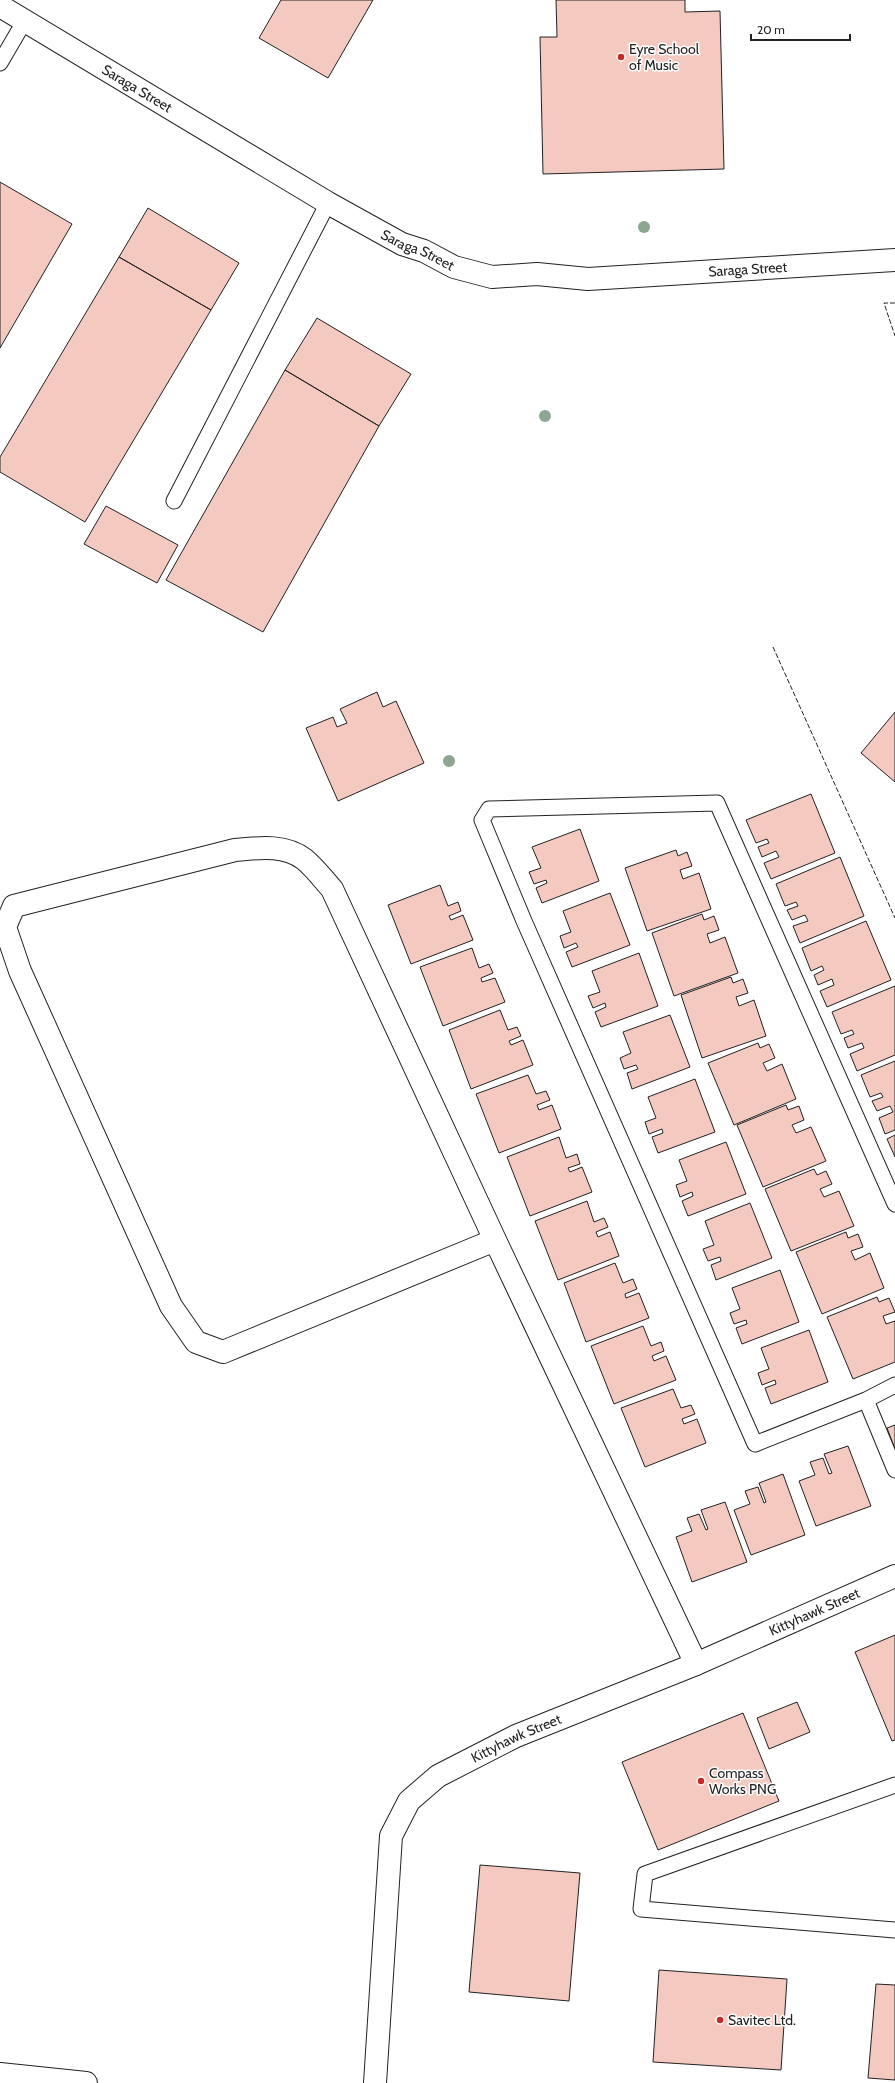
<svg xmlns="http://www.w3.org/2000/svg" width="895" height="2083" font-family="Cabin,sans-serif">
	<rect width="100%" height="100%" fill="#fff"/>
	<path fill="#f3c9c0" stroke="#222" d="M 281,0 L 373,0 L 328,78 L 259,38 Z
		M 556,0 L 685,0 L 685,12 L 720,11 L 724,169 L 543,174 L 540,37 L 557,37 Z
		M 0,182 L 72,224 L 0,348 Z
		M 148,208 L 239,263 L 211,310 L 119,257 Z
		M 119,257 L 211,310 L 85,522 L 0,472 L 0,457 Z
		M 317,318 L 411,374 L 379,426 L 285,370 Z
		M 285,370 L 379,426 L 263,632 L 166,580 Z
		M 106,506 L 178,545 L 157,583 L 84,544 Z
		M 377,692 L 383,707 L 396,701 L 424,763 L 338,801 L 306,728 L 333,717 L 337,727 L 347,723 L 340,709 Z
		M 895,712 L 895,782 L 861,753 Z
		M 811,794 L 835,853 L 771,879 L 764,863 L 779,857 L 776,851 L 762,857 L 758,847 L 769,843 L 767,839 L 756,843 L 746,820 Z
		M 580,829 L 599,881 L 542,903 L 536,888 L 547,883 L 546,880 L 534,884 L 529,872 L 541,868 L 532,847 Z
		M 676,850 L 678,856 L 687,852 L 692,866 L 680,870 L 683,879 L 699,873 L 711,909 L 647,931 L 625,868 Z
		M 840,857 L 864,916 L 800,943 L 793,926 L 808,921 L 805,915 L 792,920 L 787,910 L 798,906 L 796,902 L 785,906 L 776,884 Z
		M 440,885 L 448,906 L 458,902 L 461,911 L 449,916 L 451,920 L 463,915 L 473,940 L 411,964 L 388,905 Z
		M 610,893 L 630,945 L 572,967 L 566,952 L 578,947 L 576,943 L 564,948 L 560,936 L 571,932 L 563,911 Z
		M 702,914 L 704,920 L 714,916 L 719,930 L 707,934 L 710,943 L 725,937 L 738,973 L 674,996 L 652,933 Z
		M 866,921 L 891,980 L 827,1007 L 820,991 L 834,985 L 832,979 L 818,985 L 814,975 L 824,970 L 822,966 L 811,971 L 802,948 Z
		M 472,948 L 479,968 L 489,964 L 493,973 L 481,978 L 482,982 L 495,978 L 505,1002 L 443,1026 L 420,967 Z
		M 639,953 L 658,1006 L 601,1027 L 595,1012 L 606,1007 L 605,1003 L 593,1008 L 588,996 L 600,992 L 592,971 Z
		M 731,977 L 733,983 L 743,979 L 748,993 L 736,997 L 739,1006 L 754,1000 L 766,1036 L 702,1058 L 681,995 Z
		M 895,986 L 895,1055 L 857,1071 L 850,1054 L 864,1048 L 862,1043 L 848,1048 L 844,1038 L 854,1034 L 852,1030 L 841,1034 L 832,1012 Z
		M 500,1010 L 508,1030 L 517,1027 L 521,1036 L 509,1041 L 511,1045 L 523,1040 L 533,1065 L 471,1089 L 449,1030 Z
		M 670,1015 L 690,1067 L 632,1089 L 627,1073 L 638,1069 L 636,1065 L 624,1069 L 620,1058 L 631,1053 L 623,1032 Z
		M 758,1043 L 760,1048 L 769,1044 L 775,1058 L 763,1063 L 767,1071 L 782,1064 L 796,1099 L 734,1125 L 708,1063 Z
		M 895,1061 L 895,1130 L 885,1134 L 879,1118 L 893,1112 L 890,1106 L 877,1111 L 872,1101 L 883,1097 L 881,1093 L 870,1097 L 861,1075 Z
		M 528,1075 L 536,1094 L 546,1091 L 550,1100 L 537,1105 L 539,1110 L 552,1105 L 561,1129 L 499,1153 L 476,1094 Z
		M 695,1079 L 715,1132 L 658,1153 L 652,1137 L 663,1133 L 662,1129 L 649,1134 L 645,1122 L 656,1118 L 648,1097 Z
		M 786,1105 L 788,1110 L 799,1106 L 804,1120 L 792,1125 L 796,1133 L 811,1127 L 826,1161 L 763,1187 L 737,1125 Z
		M 895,1135 L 895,1157 L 887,1139 Z
		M 559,1137 L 566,1158 L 577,1154 L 580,1164 L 568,1168 L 570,1172 L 582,1167 L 592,1192 L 530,1216 L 507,1157 Z
		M 726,1142 L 746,1194 L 688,1216 L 682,1201 L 693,1196 L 692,1192 L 680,1197 L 676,1185 L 687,1181 L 679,1160 Z
		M 814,1169 L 817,1175 L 826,1171 L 832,1184 L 820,1189 L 824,1197 L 839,1191 L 854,1226 L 791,1251 L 765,1189 Z
		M 587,1201 L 594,1222 L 604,1218 L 608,1227 L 596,1232 L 598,1237 L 610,1232 L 619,1256 L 558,1280 L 535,1221 Z
		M 750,1203 L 772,1258 L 716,1280 L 711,1265 L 721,1261 L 720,1257 L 708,1261 L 703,1249 L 714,1245 L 705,1221 Z
		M 846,1232 L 848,1238 L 858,1234 L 863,1247 L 851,1251 L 855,1260 L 870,1253 L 884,1288 L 822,1314 L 796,1252 Z
		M 615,1263 L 623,1283 L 633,1279 L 637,1289 L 625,1294 L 626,1298 L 639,1293 L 649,1318 L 586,1342 L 564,1283 Z
		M 780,1270 L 799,1322 L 742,1344 L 736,1328 L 747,1324 L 746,1320 L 734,1324 L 730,1313 L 740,1309 L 732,1288 Z
		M 877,1297 L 879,1302 L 889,1298 L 895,1312 L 883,1316 L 886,1324 L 895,1321 L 895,1362 L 853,1379 L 827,1317 Z
		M 643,1326 L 651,1346 L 661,1342 L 664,1351 L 652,1356 L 654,1361 L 666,1356 L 676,1380 L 614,1404 L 591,1346 Z
		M 809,1330 L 828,1382 L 771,1404 L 765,1388 L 776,1384 L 775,1380 L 762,1385 L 758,1373 L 769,1369 L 761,1348 Z
		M 673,1389 L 681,1408 L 691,1405 L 695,1414 L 682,1419 L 684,1424 L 697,1419 L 706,1443 L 645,1467 L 621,1408 Z
		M 895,1425 L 895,1449 L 887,1428 Z
		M 848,1446 L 871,1506 L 816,1526 L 799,1481 L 815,1475 L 810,1462 L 823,1458 L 829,1474 L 832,1473 L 824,1454 Z
		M 783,1474 L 805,1535 L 751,1555 L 734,1510 L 750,1504 L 745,1491 L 758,1487 L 764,1503 L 766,1502 L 759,1483 Z
		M 725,1502 L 747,1562 L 692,1582 L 676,1537 L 692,1531 L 687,1518 L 699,1514 L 706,1530 L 708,1529 L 701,1510 Z
		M 895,1635 L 895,1740 L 892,1741 L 855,1652 Z
		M 797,1702 L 810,1732 L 769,1749 L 757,1718 Z
		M 743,1713 L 779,1801 L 658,1850 L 622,1762 Z
		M 480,1865 L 580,1873 L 569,2001 L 469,1992 Z
		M 659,1970 L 787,1979 L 781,2070 L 653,2062 Z
		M 876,1984 L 895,1985 L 895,2080 L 868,2078 Z"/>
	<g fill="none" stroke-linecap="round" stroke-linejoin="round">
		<g stroke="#222" stroke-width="17">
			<path id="lane" d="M 0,63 L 24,22
				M 174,501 L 328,203
				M 895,1204 L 717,803 L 489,809 L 482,820 L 524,921 L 755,1444 L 866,1400 L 895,1385
				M 866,1400 L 895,1470
				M 895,1785 L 645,1874 L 641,1909 L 895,1930"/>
		</g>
		<g stroke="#222" stroke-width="24">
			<g id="street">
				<path id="s1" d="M 0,6 L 328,203 L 402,244 L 424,251 L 454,267 L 492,277 L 537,274 L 588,279 L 895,260"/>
				<path d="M 495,1240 L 223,1352 L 196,1342 L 171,1306 L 20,971 L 5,927 L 14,906 L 235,850 C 258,848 284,844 304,859 C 314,867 323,879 332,889 L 495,1240 L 696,1664"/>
				<path d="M 0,2074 L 86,2083"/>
				<path id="s2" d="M 375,2083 L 391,1836 L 409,1801 L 438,1776 L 516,1736 L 696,1664 L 895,1576"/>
			</g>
		</g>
		<use href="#lane" stroke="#fff" stroke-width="15"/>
		<use href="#street" stroke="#fff" stroke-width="22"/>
		<path stroke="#222" stroke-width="1" stroke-dasharray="5 2" stroke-linecap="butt" d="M 895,303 L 884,303 L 895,336
			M 773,647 L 895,918"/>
	</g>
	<g fill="#8da692">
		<circle cx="644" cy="227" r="6"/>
		<circle cx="545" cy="416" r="6"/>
		<circle cx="449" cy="761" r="6"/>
	</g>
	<g fill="#c62828" stroke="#fff" stroke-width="1.5">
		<circle cx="621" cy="57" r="4"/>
		<circle cx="701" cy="1781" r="4"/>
		<circle cx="720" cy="2020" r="4"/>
	</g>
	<g text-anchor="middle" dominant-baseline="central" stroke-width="3" stroke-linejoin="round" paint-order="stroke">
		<g font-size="14" fill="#222" stroke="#fff" text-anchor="start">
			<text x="629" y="49">Eyre School<tspan x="629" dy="16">of Music</tspan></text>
			<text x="709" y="1773">Compass<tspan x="709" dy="16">Works PNG</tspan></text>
			<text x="728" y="2020">Savitec Ltd.</text>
		</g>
		<g font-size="14" fill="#222" stroke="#fff">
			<text stroke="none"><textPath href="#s1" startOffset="160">Saraga Street</textPath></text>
			<text stroke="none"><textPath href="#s1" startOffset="484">Saraga Street</textPath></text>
			<text stroke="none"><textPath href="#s1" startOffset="820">Saraga Street</textPath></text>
			<text stroke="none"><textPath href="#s2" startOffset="736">Kittyhawk Street</textPath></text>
			<text stroke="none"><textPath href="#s2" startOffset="412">Kittyhawk Street</textPath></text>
		</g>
	</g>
	<path d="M751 34v6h99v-6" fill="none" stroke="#222222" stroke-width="2"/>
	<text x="757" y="34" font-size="12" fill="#222222" stroke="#ffffff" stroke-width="3" paint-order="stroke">20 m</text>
</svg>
